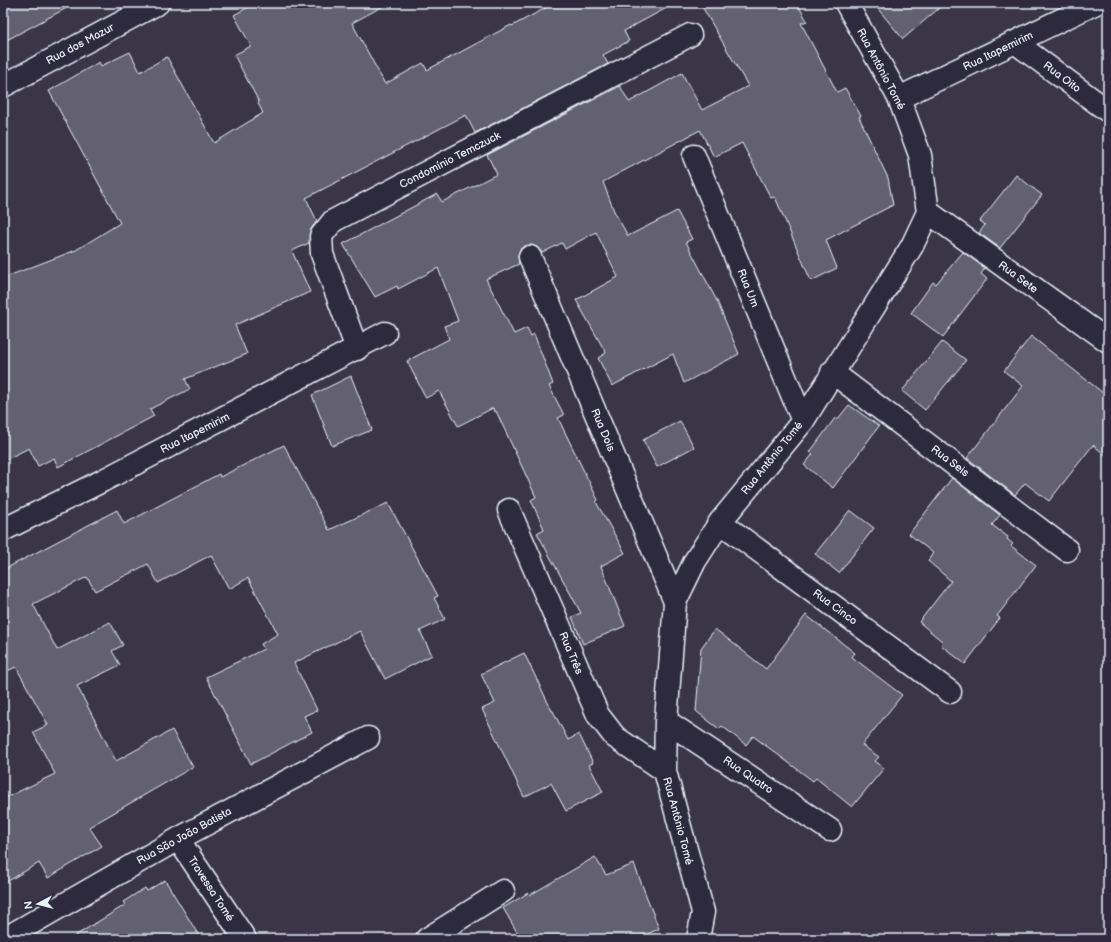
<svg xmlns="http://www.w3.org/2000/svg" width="1111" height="942" font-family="'Balsamiq Sans',sans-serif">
	<rect width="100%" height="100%" fill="#3a3648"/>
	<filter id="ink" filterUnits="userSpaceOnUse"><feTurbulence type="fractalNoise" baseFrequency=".025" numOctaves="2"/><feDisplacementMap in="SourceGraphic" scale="8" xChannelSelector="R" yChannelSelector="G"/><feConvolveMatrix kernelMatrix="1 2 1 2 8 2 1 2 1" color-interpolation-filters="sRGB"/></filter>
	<g filter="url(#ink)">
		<path fill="#636171" stroke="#e8f1f8" d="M 3,3 L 76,3 L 3,42 Z
			M 256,3 L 389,3 L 352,23 L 385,84 L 423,63 L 427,70 L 511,25 L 512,26 L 555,3 L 676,3 L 624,31 L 629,41 L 603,55 L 608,64 L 475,133 L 466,115 L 306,198 L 317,221 L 311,229 L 309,243 L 292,251 L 310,292 L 235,325 L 247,354 L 185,379 L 190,389 L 150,409 L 154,416 L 58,467 L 54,458 L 38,466 L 29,448 L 3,461 L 3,278 L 76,250 L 120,223 L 49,91 L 99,62 L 101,66 L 130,52 L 140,72 L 167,57 L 214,143 L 263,113 L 258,103 L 259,102 L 234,55 L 251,46 L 234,15 Z
			M 700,3 L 797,3 L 807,21 L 801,23 L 837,92 L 845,88 L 861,116 L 859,117 L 888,178 L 893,205 L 826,240 L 837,268 L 811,281 L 775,197 L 771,198 L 742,143 L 714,157 L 700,130 L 603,182 L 614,211 L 628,236 L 677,211 L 692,239 L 686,242 L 717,301 L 739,354 L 684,383 L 673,354 L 612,386 L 598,358 L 606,353 L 576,300 L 618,277 L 596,232 L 565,249 L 562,243 L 542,253 L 537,247 L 531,245 L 525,246 L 520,249 L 518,255 L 519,264 L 486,279 L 514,334 L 527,328 L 531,336 L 534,334 L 553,384 L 549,386 L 564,415 L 558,418 L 598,500 L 596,502 L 625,553 L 601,566 L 625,626 L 583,644 L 572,617 L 581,613 L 537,533 L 544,529 L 531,500 L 536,497 L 496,411 L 494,412 L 493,408 L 458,426 L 439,391 L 426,398 L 407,361 L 449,339 L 444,326 L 458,321 L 438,268 L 398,289 L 397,286 L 375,297 L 343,244 L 437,194 L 442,202 L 497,174 L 487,155 L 620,86 L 629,102 L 682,73 L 702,110 L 748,86 Z
			M 873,3 L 945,3 L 903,39 Z
			M 1016,175 L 1042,195 L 1000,248 L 979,233 L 985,225 L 980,221 Z
			M 963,252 L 985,268 L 981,274 L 987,279 L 943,337 L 911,313 L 933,282 L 936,284 Z
			M 1031,336 L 1108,397 L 1108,457 L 1093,445 L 1049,501 L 1025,483 L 1015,495 L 967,458 L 1023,386 L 1004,371 Z
			M 942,342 L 966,360 L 925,410 L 902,391 Z
			M 351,376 L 372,430 L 332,446 L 312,395 Z
			M 849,405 L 879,426 L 833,488 L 804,465 L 813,454 L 810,452 L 835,418 L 837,420 Z
			M 680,421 L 694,447 L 657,467 L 643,440 Z
			M 284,445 L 329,530 L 388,503 L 438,596 L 434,598 L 445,619 L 420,631 L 432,655 L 385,679 L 360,631 L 294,663 L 317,710 L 304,716 L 312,732 L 251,764 L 206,677 L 264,649 L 261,644 L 278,634 L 248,578 L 229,589 L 211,555 L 158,583 L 148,564 L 95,591 L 87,577 L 33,604 L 57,650 L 110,622 L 123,645 L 112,651 L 120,665 L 77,686 L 116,761 L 172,730 L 193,767 L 89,827 L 102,846 L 48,878 L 39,863 L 3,884 L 3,799 L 55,774 L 33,732 L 48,725 L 16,667 L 3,673 L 3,570 L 117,510 L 124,524 L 219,474 L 220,477 Z
			M 952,478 L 1000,515 L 992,525 L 1008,537 L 1007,539 L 1013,544 L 1011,546 L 1036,565 L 997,616 L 1000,618 L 965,664 L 941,645 L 943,642 L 919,622 L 951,581 L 928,561 L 933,553 L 909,534 Z
			M 850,510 L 874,528 L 839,573 L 815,554 Z
			M 806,615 L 855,653 L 852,657 L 902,695 L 862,745 L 879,757 L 875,761 L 884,768 L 852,807 L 816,778 L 813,781 L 753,736 L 746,745 L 722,726 L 719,729 L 696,711 L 701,648 L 715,629 L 766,669 Z
			M 524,653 L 552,711 L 553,711 L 568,740 L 579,734 L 593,763 L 589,765 L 603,792 L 566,811 L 551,783 L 524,797 L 482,709 L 495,703 L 481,674 Z
			M 595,857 L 606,875 L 634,864 L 659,929 L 635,939 L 521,939 L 503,908 L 528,893 L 530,895 Z
			M 165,880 L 201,939 L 70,939 L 125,905 L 123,902 L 145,888 L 147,891 Z"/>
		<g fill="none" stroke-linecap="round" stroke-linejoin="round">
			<g stroke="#e8f1f8" stroke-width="25">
				<path id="minor" d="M 1016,43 L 1108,111
					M 3,86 L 158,3
					M 899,98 L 1096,3
					M 694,156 L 803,421
					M 928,212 L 1108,341
					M 530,257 L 675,602
					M 357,349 L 322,254 L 321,236 L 333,221 L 690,35
					M 832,372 L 1067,550
					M 509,510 L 598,715 L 615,737 L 665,771
					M 720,522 L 950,692
					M 3,530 L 102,481 L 385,333
					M 666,721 L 830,830
					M 178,839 L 245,939
					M 4,939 L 178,839 L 368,738
					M 427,939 L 503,891
					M 698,939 L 703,912 L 665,771 L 666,721 L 675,602 L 695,561 L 720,522 L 803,421 L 912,246 L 928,212 L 920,155 L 899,98 L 846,3"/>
			</g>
			<use href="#minor" stroke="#2f2a3d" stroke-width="22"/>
		</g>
	</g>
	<g text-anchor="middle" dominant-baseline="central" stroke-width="4" stroke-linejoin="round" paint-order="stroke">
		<g font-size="11" fill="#e8f1f8" stroke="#2f2a3d">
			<text transform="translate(80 44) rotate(-28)">Rua dos Mazur</text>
			<text transform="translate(998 51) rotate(-26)">Rua Itapemirim</text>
			<text transform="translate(881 69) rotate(62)">Rua Antônio Tomé</text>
			<text transform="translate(1062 77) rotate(37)">Rua Oito</text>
			<text transform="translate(450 160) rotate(-27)">Condomínio Temczuck</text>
			<text transform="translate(1018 277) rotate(36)">Rua Sete</text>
			<text transform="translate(748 288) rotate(68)">Rua Um</text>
			<text transform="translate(603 430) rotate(67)">Rua Dois</text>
			<text transform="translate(195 433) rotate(-27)">Rua Itapemirim</text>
			<text transform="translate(772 458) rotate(-51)">Rua Antônio Tomé</text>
			<text transform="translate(950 461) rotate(37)">Rua Seis</text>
			<text transform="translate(835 607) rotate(36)">Rua Cinco</text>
			<text transform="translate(571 653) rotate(67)">Rua Três</text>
			<text transform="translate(748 775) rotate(34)">Rua Quatro</text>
			<text transform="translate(678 821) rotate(75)">Rua Antônio Tomé</text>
			<text transform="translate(184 836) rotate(-29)">Rua São João Batista</text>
			<text transform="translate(211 889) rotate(57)">Travessa Tomé</text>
		</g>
	</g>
	<rect width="1111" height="942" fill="none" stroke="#2f2a3d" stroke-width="16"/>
	<rect x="8" y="8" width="1095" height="926" fill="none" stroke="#e8f1f8" stroke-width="1.5" filter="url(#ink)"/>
	<g transform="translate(38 904) rotate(263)" stroke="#2f2a3d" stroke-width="3" paint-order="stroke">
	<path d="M0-3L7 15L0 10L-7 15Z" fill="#e8f1f8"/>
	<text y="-6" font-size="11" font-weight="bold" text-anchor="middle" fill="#e8f1f8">N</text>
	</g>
</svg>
